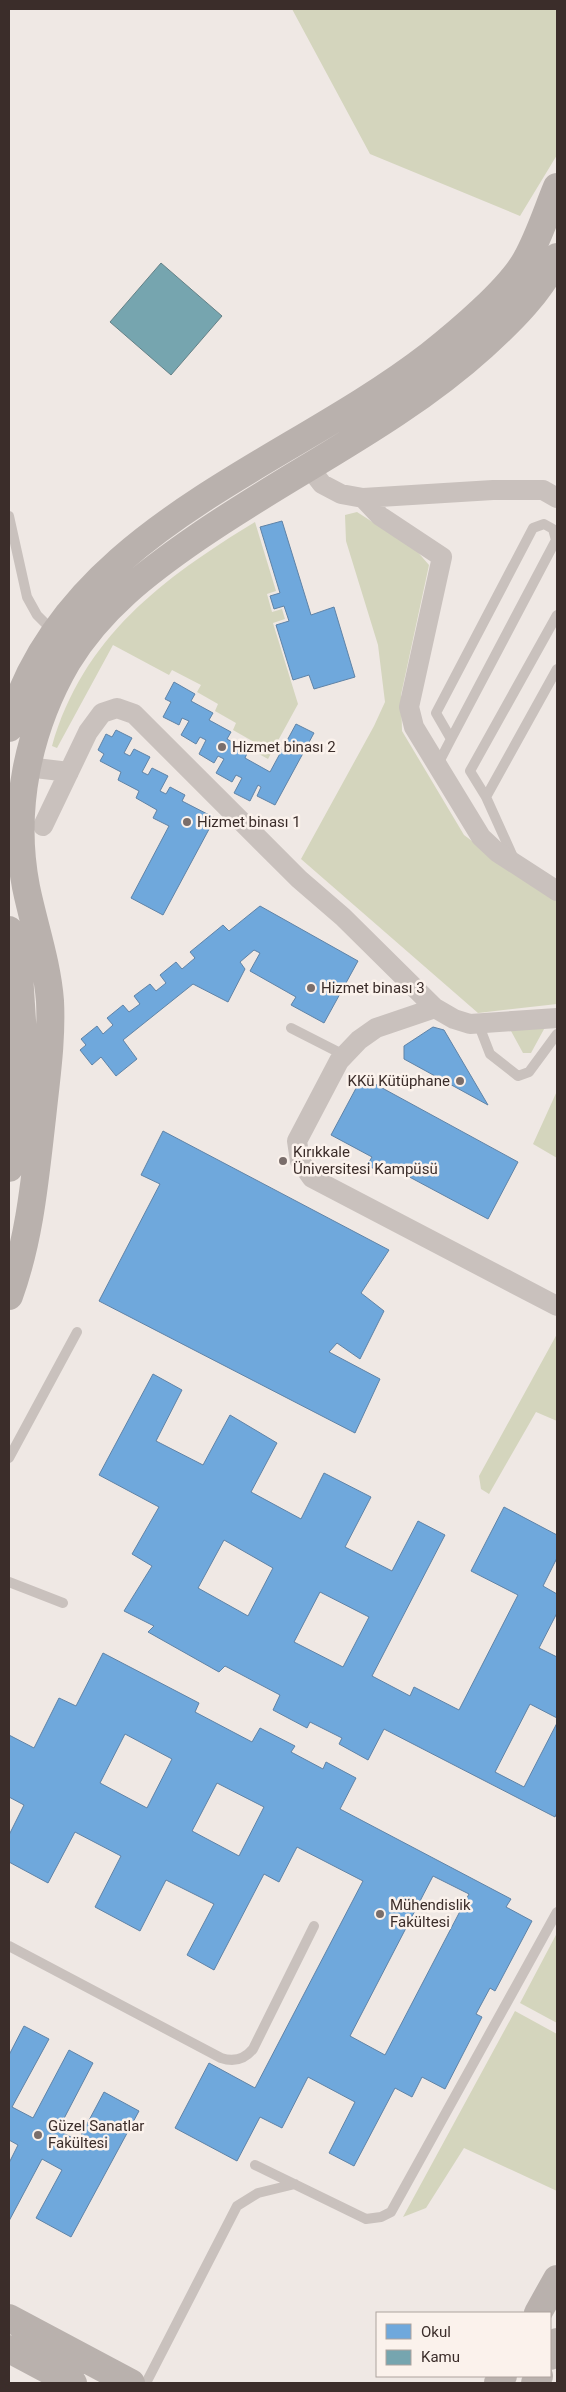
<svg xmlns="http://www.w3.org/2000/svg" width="566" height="2392" font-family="Roboto,sans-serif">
	<rect width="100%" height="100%" fill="#efe8e4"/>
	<path fill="#d4d5bd" d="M 292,9 L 557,9 L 557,155 L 520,216 L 370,154 Z
		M 357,512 L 416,550 L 429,565 L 401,695 L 402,731 L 464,835 L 511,870 L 557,900 L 557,1004 L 478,1013 L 301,859 L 374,726 L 385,702 L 378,645 L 346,541 L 345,515 Z
		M 255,522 L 276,591 L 267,594 L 272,612 L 282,609 L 285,619 L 273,623 L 298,704 L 268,759 L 250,749 L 254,742 L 233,730 L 236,723 L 215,711 L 218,704 L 197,692 L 201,685 L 172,670 L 169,675 L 113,645 L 57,748 L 52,746 C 83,637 163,578 255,522 Z
		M 549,1020 L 531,1053 L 523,1053 L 511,1031 Z
		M 557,1091 L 557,1158 L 533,1144 Z
		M 557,1334 L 557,1421 L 536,1412 L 489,1494 L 481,1489 L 479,1476 Z
		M 557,1933 L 557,2023 L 520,2003 Z
		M 515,2011 L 557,2034 L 557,2191 L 464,2148 L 426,2208 L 403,2217 Z"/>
	<path fill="#6fa8dc" stroke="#5f83a7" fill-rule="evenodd" d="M 282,521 L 311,615 L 334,607 L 355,677 L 314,689 L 309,675 L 293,680 L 276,625 L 289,621 L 284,606 L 274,609 L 270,596 L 280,593 L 260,527 Z
		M 174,682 L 195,694 L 191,701 L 213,713 L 209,720 L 231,732 L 227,739 L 248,751 L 245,758 L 270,772 L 296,724 L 314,733 L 275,805 L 257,796 L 261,787 L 258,785 L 250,801 L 234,793 L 242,778 L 236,775 L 232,782 L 216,773 L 224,759 L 218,756 L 214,763 L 199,754 L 206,740 L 200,737 L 196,744 L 181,735 L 189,721 L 182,718 L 179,725 L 163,717 L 171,702 L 165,699 Z
		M 116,730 L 132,738 L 124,753 L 130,756 L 134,749 L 150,757 L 142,772 L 148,775 L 152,768 L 168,776 L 160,791 L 166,794 L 170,787 L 185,795 L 182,801 L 215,818 L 163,915 L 131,898 L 169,826 L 153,818 L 157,810 L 136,798 L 139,791 L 118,780 L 121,772 L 100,761 L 104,754 L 98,750 L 106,734 L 112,737 Z
		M 260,906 L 358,961 L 324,1023 L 291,1005 L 296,997 L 250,971 L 260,953 L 254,950 L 240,962 L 245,969 L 228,1002 L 193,984 L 123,1040 L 137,1059 L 116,1076 L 101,1057 L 92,1065 L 80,1050 L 86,1045 L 81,1039 L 97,1026 L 103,1034 L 113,1025 L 107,1018 L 123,1005 L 129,1012 L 140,1004 L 134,996 L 150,984 L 156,991 L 166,983 L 160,975 L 176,962 L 182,969 L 195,958 L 190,952 L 223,925 L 229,931 Z
		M 433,1027 L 444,1030 L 488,1105 L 404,1059 L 404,1046 Z
		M 362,1077 L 518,1162 L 488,1219 L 387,1165 L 382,1173 L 367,1165 L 372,1157 L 331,1135 Z
		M 163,1131 L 389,1250 L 361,1293 L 384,1311 L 360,1359 L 337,1343 L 329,1352 L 380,1379 L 355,1433 L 99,1301 L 160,1184 L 141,1175 Z
		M 153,1374 L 182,1390 L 156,1441 L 203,1465 L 230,1415 L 277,1443 L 251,1492 L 301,1519 L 324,1473 L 371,1497 L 345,1547 L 392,1571 L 418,1521 L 445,1535 L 372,1676 L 410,1696 L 414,1687 L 459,1710 L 518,1595 L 471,1571 L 504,1507 L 557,1535 L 557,1558 L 543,1586 L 557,1594 L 557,1613 L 539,1648 L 557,1657 L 557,1718 L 530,1704 L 495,1772 L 524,1787 L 557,1723 L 557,1812 L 555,1817 L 384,1729 L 368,1760 L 339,1744 L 342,1738 L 310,1722 L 307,1728 L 273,1710 L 280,1695 L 225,1666 L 219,1672 L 148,1632 L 154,1626 L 124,1611 L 152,1566 L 132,1554 L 159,1507 L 99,1475 ZM 224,1540 L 273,1568 L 248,1616 L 198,1588 ZM 320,1592 L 369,1617 L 343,1667 L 294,1642 Z
		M 103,1653 L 199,1703 L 195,1712 L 252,1742 L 260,1728 L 295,1746 L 291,1752 L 323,1769 L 326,1762 L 356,1778 L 340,1809 L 511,1899 L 506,1907 L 532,1921 L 495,1991 L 490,1988 L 476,2014 L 482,2017 L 445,2089 L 422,2077 L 412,2097 L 395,2088 L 354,2166 L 329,2153 L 355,2102 L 308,2077 L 282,2128 L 260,2117 L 237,2161 L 175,2128 L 209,2063 L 255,2088 L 363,1881 L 297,1847 L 279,1882 L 264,1874 L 214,1970 L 187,1955 L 214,1904 L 166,1880 L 140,1931 L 95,1907 L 121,1856 L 75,1832 L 48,1883 L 9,1862 L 9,1835 L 24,1805 L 9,1797 L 9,1735 L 34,1748 L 59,1698 L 76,1706 ZM 125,1734 L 172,1759 L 147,1808 L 100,1783 ZM 217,1783 L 264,1807 L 239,1856 L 192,1831 ZM 433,1876 L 469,1894 L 385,2055 L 350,2036 Z
		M 24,2026 L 49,2039 L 12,2107 L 33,2118 L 69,2050 L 93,2063 L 58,2130 L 78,2141 L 104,2092 L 139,2111 L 71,2237 L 36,2218 L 62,2170 L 42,2159 L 9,2221 L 9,2163 L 18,2145 L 9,2140 L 9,2055 Z"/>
	<path fill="#76a5af" stroke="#648187" d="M 161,263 L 222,316 L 171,375 L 110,322 Z"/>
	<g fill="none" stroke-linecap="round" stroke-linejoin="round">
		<path stroke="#c9c1bd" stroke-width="10" d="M 9,516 L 27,597 L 37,615 L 54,632
			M 437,766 L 451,739 L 436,713 L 533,528 L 544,524 L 553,529 L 556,540 L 451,739
			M 486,797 L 557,669
			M 514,859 L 486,797 L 470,771 L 557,615
			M 478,1023 L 490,1054 L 518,1076 L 529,1072 L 557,1034
			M 291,1028 L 344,1055
			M 9,1458 L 77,1332
			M 9,1582 L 63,1603
			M 9,1946 L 221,2058 C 233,2062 244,2060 253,2049 L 314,1926
			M 255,2165 L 366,2219 L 381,2217 L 391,2212 L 557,1912
			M 146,2383 L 237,2206 L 258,2193 L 295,2184"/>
		<path stroke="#c9c1bd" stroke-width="20" d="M 309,467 L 322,484 L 341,494 L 363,498 L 493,490 L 543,490 L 557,498
			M 363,498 L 380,516 L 442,557 L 409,707 L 414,727 L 481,837 L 497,852 L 557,891
			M 27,767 L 69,772
			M 43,826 L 88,732 L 102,713 L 117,708 L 134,714 L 299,879 L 343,917 L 435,1008 L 454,1019 L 470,1024 L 557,1018
			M 435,1008 L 376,1028 L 359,1040 L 339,1061 L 297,1141 L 300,1161 L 312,1178 L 557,1306"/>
		<path stroke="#b9b1ad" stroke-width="28" d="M 9,728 C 65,531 284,468 430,355 C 458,333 509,290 526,260 C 539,237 547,211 557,187
			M 9,930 L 19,974 L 23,1036 L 9,1168
			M 9,1296 C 30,1238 35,1178 42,1118 C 46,1079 52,1041 50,1001 C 47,962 34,926 26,887 C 11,810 28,729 67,662 C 100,608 147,572 198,537 C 292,472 398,423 483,346 C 512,320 540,292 557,257
			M 538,2313 L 557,2279
			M 9,2318 L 131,2383
			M 9,2349 L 73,2383
			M 550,2356 L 557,2342
			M 498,2383 L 503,2376
			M 535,2383 L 539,2376"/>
	</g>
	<g fill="#7a6e6b" stroke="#fbf2ec" stroke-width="2">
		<circle cx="222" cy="747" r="5"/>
		<circle cx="187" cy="822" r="5"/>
		<circle cx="311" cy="988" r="5"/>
		<circle cx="460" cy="1081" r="5"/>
		<circle cx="283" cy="1161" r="5"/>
		<circle cx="380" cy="1914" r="5"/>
		<circle cx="38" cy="2135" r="5"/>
	</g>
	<g text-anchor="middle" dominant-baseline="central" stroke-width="5" stroke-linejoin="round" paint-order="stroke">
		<g font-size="15" fill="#3b2d2a" stroke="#fbf2ec" text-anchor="start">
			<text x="232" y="747">Hizmet binası 2</text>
			<text x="197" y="822">Hizmet binası 1</text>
			<text x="321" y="988">Hizmet binası 3</text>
			<text x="450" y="1081" text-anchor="end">KKü Kütüphane</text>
			<text x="293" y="1152">Kırıkkale<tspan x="293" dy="17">Üniversitesi Kampüsü</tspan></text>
			<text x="390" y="1905">Mühendislik<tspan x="390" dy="17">Fakültesi</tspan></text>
			<text x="48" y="2126">Güzel Sanatlar<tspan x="48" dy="17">Fakültesi</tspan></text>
		</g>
	</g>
	<rect width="566" height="2392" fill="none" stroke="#3b2d2a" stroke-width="20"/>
	<rect x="376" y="2312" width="175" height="65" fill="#fbf2ec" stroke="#aea39e"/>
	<rect x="386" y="2324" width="25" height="15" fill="#6fa8dc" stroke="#aea39e"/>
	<text x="421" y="2337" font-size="15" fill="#3b2d2a">Okul</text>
	<rect x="386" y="2350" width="25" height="15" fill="#76a5af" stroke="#aea39e"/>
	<text x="421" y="2362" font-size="15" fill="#3b2d2a">Kamu</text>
</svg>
